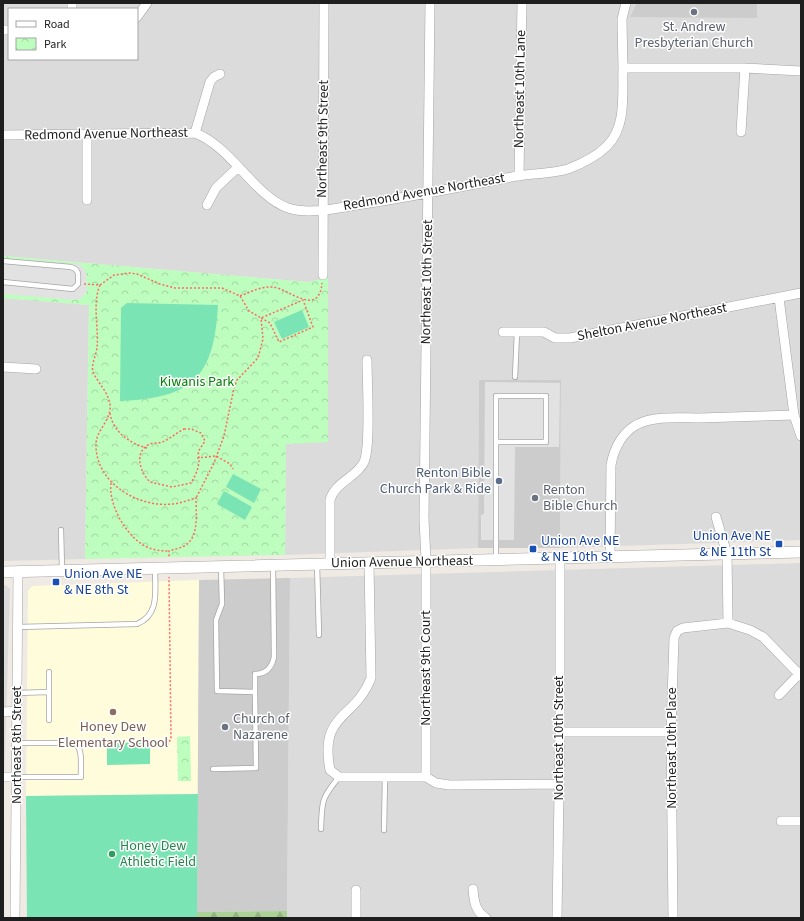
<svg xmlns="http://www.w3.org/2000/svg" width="804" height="921" font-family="'Source Sans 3',sans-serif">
	<defs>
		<pattern id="forest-firs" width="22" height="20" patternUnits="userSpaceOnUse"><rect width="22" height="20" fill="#abd295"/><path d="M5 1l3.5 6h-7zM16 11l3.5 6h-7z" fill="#93b480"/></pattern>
		<pattern id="park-crowns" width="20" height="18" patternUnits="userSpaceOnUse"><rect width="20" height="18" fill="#bdfdbd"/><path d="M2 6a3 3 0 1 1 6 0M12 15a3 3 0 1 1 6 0" fill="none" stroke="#a2d8a2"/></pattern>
	</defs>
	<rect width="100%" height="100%" fill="#efeae3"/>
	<path fill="#dcdbdb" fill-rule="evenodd" d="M 3,3 L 801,3 L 801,540 L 560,548 L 561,381 L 479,380 L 478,548 L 285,555 L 286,443 L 328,442 L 328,278 L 308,282 L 3,256 ZM 9,9 L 137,9 L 137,59 L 9,59 Z
		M 3,298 L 89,305 L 85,559 L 3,561 Z
		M 801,563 L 801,918 L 287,918 L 290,578 Z
		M 3,585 L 6,585 L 10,589 L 3,820 Z"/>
	<path fill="#fffcdc" d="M 199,580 L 198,794 L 26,796 L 28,591 L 32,586 Z"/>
	<path fill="#ccc" d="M 637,3 L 757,3 L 757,18 L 630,17 Z
		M 479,380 L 561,380 L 560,548 L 478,548 Z
		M 290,578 L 287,911 L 197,912 L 199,580 Z"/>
	<path fill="url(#forest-firs)" d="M 287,911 L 287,918 L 197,918 L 197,912 Z"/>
	<path fill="url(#park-crowns)" d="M 3,256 L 308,282 L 328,278 L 328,442 L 286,444 L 285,555 L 85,559 L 89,305 L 3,298 Z
		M 190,736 L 191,781 L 178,781 L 177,737 Z"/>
	<path fill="#7be4b4" d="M 127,303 L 218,305 C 214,378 192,398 120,401 L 121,308 Z
		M 302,310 L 309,327 L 282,339 L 274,322 Z
		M 233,474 L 261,489 L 254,503 L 226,487 Z
		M 224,491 L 252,507 L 245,520 L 217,504 Z
		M 150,742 L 150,764 L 107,765 L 107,743 Z
		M 198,794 L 197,918 L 27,918 L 26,796 Z"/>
	<path fill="#e2e2e2" d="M 3,258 L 80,264 L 86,272 L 87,291 L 81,298 L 76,300 L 3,294 Z
		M 485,382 L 560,383 L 559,447 L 515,447 L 514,540 L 481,540 L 481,515 L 484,514 Z"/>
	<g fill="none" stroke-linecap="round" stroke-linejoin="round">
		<g stroke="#a5a5a5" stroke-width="6">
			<path id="service" d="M 3,261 L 71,267 C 80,270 78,275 78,284 L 73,289 L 3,282
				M 515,377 L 517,332
				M 496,442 L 546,442 L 546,396 L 496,396 L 496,559
				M 61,530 L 62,570
				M 317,564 L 319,635
				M 221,567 L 222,604 L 216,620 L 217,691 L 255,692 L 255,674 C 266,674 272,667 274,657 L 273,565
				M 18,627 L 137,624 C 160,615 155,590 155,569
				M 49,672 L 49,720
				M 17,693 L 49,692
				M 17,743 L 74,743 C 84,748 80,767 81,777 L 17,777
				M 213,769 L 256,768 L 255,692
				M 321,829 C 322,801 321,799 339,777
				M 384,830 L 385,777"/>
		</g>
		<g stroke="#a5a5a5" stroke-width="10">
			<path id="minor" d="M 72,9 L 72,3
				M 137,17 L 147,3
				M 3,30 L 9,30
				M 623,68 L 622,19 L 626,3
				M 741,132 L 745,68
				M 195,133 L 210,82 L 214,77 L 220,74
				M 3,135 L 195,133 C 232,147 254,196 288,208 C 310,215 335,208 357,205 C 411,197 464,186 517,176 C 534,173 552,174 568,169 C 581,164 597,156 607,146 C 627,126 622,94 623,68 L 745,68 L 801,71
				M 519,176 L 522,3
				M 87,200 L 87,135
				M 207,205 L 216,188 L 238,167
				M 323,275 L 324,3
				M 779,298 L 794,415 L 801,436
				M 503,332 L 544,332 L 555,338 L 570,338 L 801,293
				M 3,367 L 36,369
				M 716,517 L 727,554 L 728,623 L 750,630 L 763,637 L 801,676
				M 610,558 L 611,465 C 614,449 621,434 636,425 C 654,415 680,418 700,418 C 731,417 763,416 794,415
				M 369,562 L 371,678 C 355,720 319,712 330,770 L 339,777 L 426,777
				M 330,563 L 330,500 C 335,482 356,478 364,462 C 371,447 367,381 367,360
				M 779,695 L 801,672
				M 3,712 L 17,711
				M 560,732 L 671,732
				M 3,777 L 17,777
				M 426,777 L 426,560 L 424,519 L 430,3
				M 426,777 L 436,783 L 449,785 L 559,784
				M 781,821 L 801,821
				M 473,889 C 474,901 475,911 486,918
				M 356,890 L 356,918
				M 15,918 L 18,572
				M 557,918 L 560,732 L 560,559
				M 673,918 L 671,732 L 674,638 L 677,631 L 683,628 L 728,623"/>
		</g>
		<g stroke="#a5a5a5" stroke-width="12">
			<path id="tertiary" d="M 3,572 L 801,552"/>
		</g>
		<path stroke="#ff6964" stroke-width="1.5" stroke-dasharray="2 2" stroke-linecap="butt" d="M 84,284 L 100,285 L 114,275 L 130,273 L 137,274 L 160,284 L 175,288 L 222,288 L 240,296 L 249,311 L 261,318 L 303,300 L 313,327 L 279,342 L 270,323 L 261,318 L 263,339 L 258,358 L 237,380 L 234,388 L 224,436 L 214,463 L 196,498
			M 100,285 C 92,304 99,328 97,348 C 96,355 91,365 93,372 C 98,383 108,392 110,404 C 112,420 96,430 96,444 C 95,482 137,508 173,504 C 181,503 189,500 196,498 C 196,512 199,535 187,544 C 183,548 175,549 169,551 L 169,557
			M 240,296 C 251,292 261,286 273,287 C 289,289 319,318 322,283
			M 110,413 C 113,432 129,443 147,448
			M 184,429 L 191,429 L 201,433 L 205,441 L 198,452 C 201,463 197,473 191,483 L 172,487 L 150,482 C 140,472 133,452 150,444 C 154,442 158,444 162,442 C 170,439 176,433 184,429 Z
			M 197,458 L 216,456 L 230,464 L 233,469
			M 111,483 C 108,504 126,536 145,546 C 152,550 161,551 169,551
			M 167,745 L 171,739 L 169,577"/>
		<use href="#service" stroke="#fff" stroke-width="4.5"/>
		<use href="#minor" stroke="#fff" stroke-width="9"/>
		<use href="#tertiary" stroke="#fff" stroke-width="11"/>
	</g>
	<g fill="#6b7280" stroke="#fff" stroke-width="1.5">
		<circle cx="694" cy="12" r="4"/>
		<circle cx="535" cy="498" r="4"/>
		<circle cx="225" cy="727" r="4"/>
	</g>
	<circle fill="#5c6f8a" stroke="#fff" stroke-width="1.5" cx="499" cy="481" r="4"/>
	<g fill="#1a4fb4" stroke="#fff" stroke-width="1.5">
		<rect x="775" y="540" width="8" height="8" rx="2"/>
		<rect x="529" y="545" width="8" height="8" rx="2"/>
		<rect x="52" y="578" width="8" height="8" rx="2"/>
	</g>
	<circle fill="#8d6e63" stroke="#fff" stroke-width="1.5" cx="113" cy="712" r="4"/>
	<circle fill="#2e9e5b" stroke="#fff" stroke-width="1.5" cx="112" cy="854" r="4"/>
	<g text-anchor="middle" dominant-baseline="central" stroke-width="3" stroke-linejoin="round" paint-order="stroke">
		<g font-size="14" fill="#5b616d" stroke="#fff" text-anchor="start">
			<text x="694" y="27" text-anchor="middle">St. Andrew<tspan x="694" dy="16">Presbyterian Church</tspan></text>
			<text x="543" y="490">Renton<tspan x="543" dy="16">Bible Church</tspan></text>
			<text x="233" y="719">Church of<tspan x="233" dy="16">Nazarene</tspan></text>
		</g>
		<g font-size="14" fill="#1e1e1e" stroke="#fff">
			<text transform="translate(520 89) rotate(-89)">Northeast 10th Lane</text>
			<text transform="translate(106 134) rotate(-1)">Redmond Avenue Northeast</text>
			<text transform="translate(323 139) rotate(-89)">Northeast 9th Street</text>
			<text transform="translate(424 192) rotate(-10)">Redmond Avenue Northeast</text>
			<text transform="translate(427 282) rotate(-89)">Northeast 10th Street</text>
			<text transform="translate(652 322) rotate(-11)">Shelton Avenue Northeast</text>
			<text transform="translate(402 562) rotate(-1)">Union Avenue Northeast</text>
			<text transform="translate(426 668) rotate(-90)">Northeast 9th Court</text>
			<text transform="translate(559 738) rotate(-90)">Northeast 10th Street</text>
			<text transform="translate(17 745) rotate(-90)">Northeast 8th Street</text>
			<text transform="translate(672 748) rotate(-90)">Northeast 10th Place</text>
		</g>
		<g font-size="14" fill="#048306" stroke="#fff">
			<text x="197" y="382">Kiwanis Park</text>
		</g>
		<g font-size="14" fill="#4e5e75" stroke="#fff" text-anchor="end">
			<text x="491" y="473">Renton Bible<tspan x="491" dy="16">Church Park &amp; Ride</tspan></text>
		</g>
		<g font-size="14" fill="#164399" stroke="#fff" text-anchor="start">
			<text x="771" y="536" text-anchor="end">Union Ave NE<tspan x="771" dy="16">&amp; NE 11th St</tspan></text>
			<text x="541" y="541">Union Ave NE<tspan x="541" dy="16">&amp; NE 10th St</tspan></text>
			<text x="64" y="574">Union Ave NE<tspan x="64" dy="16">&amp; NE 8th St</tspan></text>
		</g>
		<g font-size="14" fill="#785e54" stroke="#fff">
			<text x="113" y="727">Honey Dew<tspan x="113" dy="16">Elementary School</tspan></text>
		</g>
		<g font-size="14" fill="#27864d" stroke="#fff" text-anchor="start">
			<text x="120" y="846">Honey Dew<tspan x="120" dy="16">Athletic Field</tspan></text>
		</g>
	</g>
	<rect width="804" height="921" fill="none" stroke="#1e1e1e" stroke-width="8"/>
	<rect x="8" y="8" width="130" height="52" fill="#ffffff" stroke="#a5a5a5"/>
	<rect x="16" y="21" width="20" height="6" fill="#ffffff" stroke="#a5a5a5"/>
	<text x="44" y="28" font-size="12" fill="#1e1e1e">Road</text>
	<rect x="16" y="38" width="20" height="12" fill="url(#park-crowns)" stroke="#a5a5a5"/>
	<text x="44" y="48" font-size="12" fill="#1e1e1e">Park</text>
</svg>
